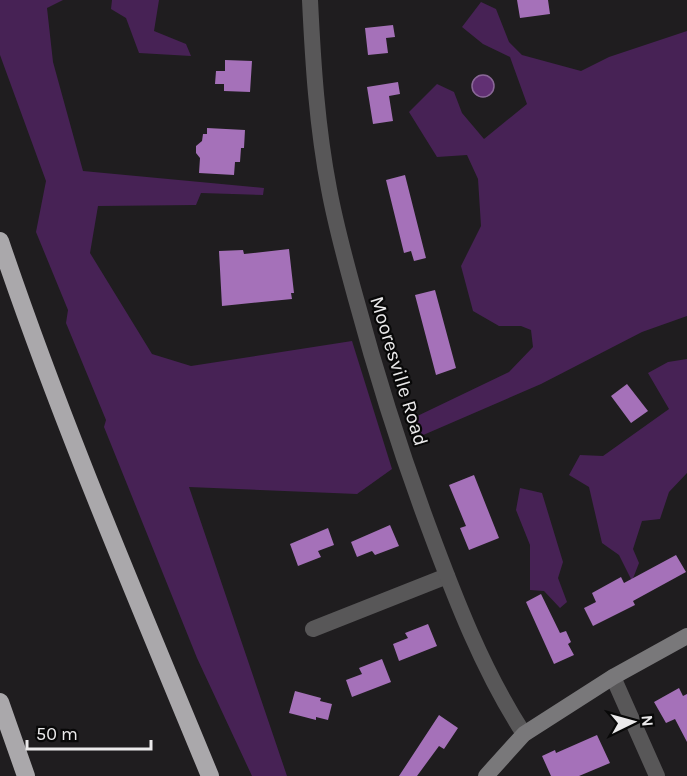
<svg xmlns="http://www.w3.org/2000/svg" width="687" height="776" font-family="Karla,sans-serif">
	<rect width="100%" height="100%" fill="#1f1d1f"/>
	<path fill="#472255" d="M 0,0 L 63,0 L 47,8 L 53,62 L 83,171 L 264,188 L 263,195 L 201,193 L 196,205 L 98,206 L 90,253 L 152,354 L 191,366 L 352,341 L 392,469 L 357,494 L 189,487 L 287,776 L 252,776 L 197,658 L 104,427 L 106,420 L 66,323 L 68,310 L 36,232 L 46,181 L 0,55 Z
		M 112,0 L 159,0 L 154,31 L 186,44 L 191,56 L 139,53 L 126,18 L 111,9 Z
		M 481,2 L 496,9 L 509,42 L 522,55 L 581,71 L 609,57 L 687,31 L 687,316 L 642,332 L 541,384 L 414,439 L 409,420 L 509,372 L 533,347 L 531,330 L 521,326 L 499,326 L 473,311 L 461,266 L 481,226 L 478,179 L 467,155 L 437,157 L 409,112 L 437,84 L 454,92 L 462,113 L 484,139 L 527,104 L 510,57 L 483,44 L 462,27 Z
		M 687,359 L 687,473 L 669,492 L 660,519 L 642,521 L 633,549 L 639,563 L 632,581 L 619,555 L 602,543 L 589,487 L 569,475 L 580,455 L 603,456 L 669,409 L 648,373 L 668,362 Z
		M 520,488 L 542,493 L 563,562 L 558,578 L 567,602 L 560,608 L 544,591 L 530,590 L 530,545 L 516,510 Z"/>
	<path fill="#613073" stroke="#8a6897" stroke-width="1.5" d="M472 86a11 11 0 1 1 22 0a11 11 0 1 1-22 0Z"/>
	<path fill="#a571b9" d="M 517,0 L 548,0 L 550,14 L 520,18 Z
		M 393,25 L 395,37 L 386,38 L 388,53 L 368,55 L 365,28 Z
		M 225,60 L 252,61 L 250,92 L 224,91 L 224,84 L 215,84 L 216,71 L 225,71 Z
		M 398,82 L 400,94 L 389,96 L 393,121 L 373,124 L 367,87 Z
		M 207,128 L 245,130 L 244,148 L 241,148 L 240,162 L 235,162 L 234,175 L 199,173 L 200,158 L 196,153 L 196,146 L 202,141 L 203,134 L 207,134 Z
		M 405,175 L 426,258 L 414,261 L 411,251 L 404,253 L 386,180 Z
		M 289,249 L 294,293 L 291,293 L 292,299 L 222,306 L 219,251 L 243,250 L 244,254 Z
		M 435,290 L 456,368 L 436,375 L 415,295 Z
		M 627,384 L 648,411 L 631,423 L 611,396 Z
		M 474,475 L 499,538 L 469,550 L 460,528 L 466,526 L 449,485 Z
		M 390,525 L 399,546 L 375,555 L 372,551 L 357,557 L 351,542 Z
		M 328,528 L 334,545 L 318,551 L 321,557 L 298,566 L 290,544 Z
		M 676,555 L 686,572 L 633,601 L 635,605 L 593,626 L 584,608 L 596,602 L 592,593 L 621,577 L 624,583 Z
		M 541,594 L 560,633 L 566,631 L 571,642 L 568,644 L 574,655 L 554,664 L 526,602 Z
		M 428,624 L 437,646 L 399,661 L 393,644 L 408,638 L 405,633 Z
		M 382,659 L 391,682 L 352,697 L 346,680 L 362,674 L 359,668 Z
		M 679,688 L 683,696 L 687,694 L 687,742 L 675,719 L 666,723 L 654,702 Z
		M 295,691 L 321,698 L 320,701 L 332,704 L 328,720 L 316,717 L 316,720 L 289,713 Z
		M 439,715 L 458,728 L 444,749 L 439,746 L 417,776 L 399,776 Z
		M 597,735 L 610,763 L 579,776 L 551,776 L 542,756 L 555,750 L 556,753 Z"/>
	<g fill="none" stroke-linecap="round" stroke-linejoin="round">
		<path stroke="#585758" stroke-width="16" d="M 313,629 L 447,576
			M 613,677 L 657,776"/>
		<path stroke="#585758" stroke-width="16" d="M 310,0 C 313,63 317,127 329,189 C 336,227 346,263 356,299 C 377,377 401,453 429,528 C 455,598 483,671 524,734"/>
		<path stroke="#79787a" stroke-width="16" d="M 486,776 L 524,734 L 613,677 L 687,636"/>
		<path stroke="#aaa8ab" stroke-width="18" d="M 0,241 C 61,422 137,599 210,776
			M 0,702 L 26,776"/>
	</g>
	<g text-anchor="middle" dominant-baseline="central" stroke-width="4.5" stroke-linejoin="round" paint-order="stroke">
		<g font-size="20" fill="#ebeaeb" stroke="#080808">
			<text transform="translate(399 371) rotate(73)">Mooresville Road</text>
		</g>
	</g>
	<g transform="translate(633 722) rotate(85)" stroke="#080808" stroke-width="4.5" paint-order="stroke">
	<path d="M0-4.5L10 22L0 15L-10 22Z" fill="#ebeaeb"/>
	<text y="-9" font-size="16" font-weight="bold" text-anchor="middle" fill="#ebeaeb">N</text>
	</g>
	<path d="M27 740v9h124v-9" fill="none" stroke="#ebeaeb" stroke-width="3"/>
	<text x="36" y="740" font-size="18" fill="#ebeaeb" stroke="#080808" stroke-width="4.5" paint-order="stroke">50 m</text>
</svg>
